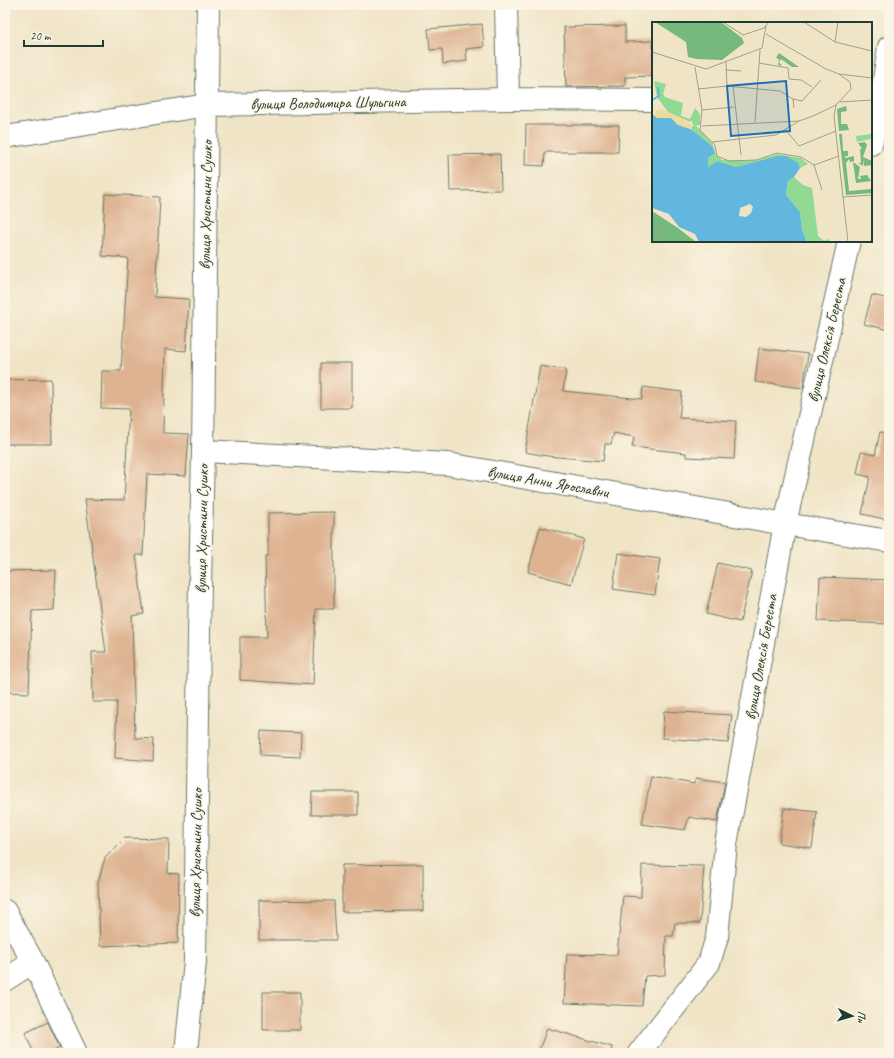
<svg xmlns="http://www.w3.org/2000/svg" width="894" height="1058" font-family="Caveat,sans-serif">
	<rect width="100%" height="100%" fill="#fcf5e5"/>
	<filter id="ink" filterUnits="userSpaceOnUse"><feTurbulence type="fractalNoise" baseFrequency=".025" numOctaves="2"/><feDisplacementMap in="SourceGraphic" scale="8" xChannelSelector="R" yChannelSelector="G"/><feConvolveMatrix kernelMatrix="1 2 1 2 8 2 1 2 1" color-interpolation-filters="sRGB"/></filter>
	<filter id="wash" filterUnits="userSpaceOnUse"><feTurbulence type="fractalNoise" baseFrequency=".012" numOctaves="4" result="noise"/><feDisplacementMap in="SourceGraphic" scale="16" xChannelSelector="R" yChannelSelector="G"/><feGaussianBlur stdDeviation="0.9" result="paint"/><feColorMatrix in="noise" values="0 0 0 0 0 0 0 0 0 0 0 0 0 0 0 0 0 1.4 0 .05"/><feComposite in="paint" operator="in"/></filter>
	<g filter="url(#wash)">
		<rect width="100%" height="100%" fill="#f0e4c6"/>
		<g id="blocks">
			<path fill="#deb391" d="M 482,24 L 484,47 L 466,49 L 467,61 L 443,64 L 442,49 L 430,50 L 428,29 Z
				M 625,26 L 625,42 L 653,41 L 653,76 L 625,77 L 625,86 L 566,87 L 564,27 Z
				M 526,125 L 619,125 L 618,152 L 545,152 L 544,166 L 525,165 Z
				M 500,154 L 501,190 L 450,191 L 449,155 Z
				M 105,194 L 160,197 L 155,297 L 189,299 L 186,351 L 165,349 L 163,433 L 189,434 L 186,476 L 147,474 L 143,555 L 136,555 L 144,614 L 132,616 L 135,738 L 154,739 L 153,761 L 115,758 L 117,702 L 93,702 L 92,652 L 106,652 L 85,499 L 124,500 L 129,409 L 101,408 L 102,371 L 121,371 L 128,258 L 102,256 Z
				M 872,295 L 889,299 L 889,330 L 864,324 Z
				M 759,348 L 808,354 L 803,388 L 755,382 Z
				M 321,363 L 352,363 L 352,408 L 321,408 Z
				M 540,366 L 566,370 L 563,391 L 642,399 L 643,387 L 682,392 L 679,418 L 736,421 L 734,459 L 686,457 L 686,453 L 632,447 L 634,437 L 614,433 L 611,444 L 605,444 L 603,461 L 547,456 L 525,452 Z
				M 51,379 L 52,444 L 5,444 L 5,380 Z
				M 880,432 L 889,433 L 889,520 L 862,514 L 870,477 L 857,474 L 861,452 L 875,455 Z
				M 334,512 L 334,609 L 316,609 L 313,685 L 240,680 L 240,637 L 267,637 L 265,556 L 268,556 L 268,513 Z
				M 540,527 L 584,539 L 571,584 L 528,572 Z
				M 618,553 L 660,559 L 655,595 L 613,589 Z
				M 718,563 L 752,571 L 740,622 L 706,614 Z
				M 56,570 L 54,610 L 32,611 L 29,693 L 5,692 L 5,571 Z
				M 820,577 L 889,580 L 889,624 L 818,621 Z
				M 664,711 L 732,715 L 728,743 L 662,738 Z
				M 261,731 L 301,733 L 300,757 L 260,755 Z
				M 651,776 L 694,784 L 696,778 L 725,782 L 717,822 L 689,817 L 685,830 L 642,824 Z
				M 312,792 L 358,792 L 358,815 L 311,815 Z
				M 784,808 L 817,812 L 812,848 L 779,843 Z
				M 125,838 L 169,839 L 168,873 L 179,874 L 178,943 L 100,946 L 98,883 L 105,858 Z
				M 423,864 L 423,911 L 342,912 L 342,865 Z
				M 642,865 L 704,866 L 700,923 L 675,923 L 673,936 L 666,936 L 665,975 L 645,976 L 642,1006 L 564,1003 L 567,954 L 617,955 L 623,896 L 641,897 Z
				M 259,900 L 334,901 L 336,940 L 259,940 Z
				M 263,992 L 300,992 L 300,1030 L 263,1030 Z
				M 48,1022 L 60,1048 L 49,1053 L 34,1053 L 25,1033 Z
				M 547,1028 L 612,1047 L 611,1053 L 538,1053 Z"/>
		</g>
	</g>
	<g filter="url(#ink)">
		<use href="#blocks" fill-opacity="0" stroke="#687767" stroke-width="1"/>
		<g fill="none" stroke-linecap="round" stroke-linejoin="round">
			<g stroke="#687767" stroke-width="24">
				<path id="street" d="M 506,5 L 508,99
					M 5,137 L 207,105 L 508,99 L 653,100
					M 871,144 L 880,106 L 889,47
					M 203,451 L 448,464 L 785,524 L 889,541
					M 5,911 L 33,962 L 76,1053
					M 5,980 L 33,962
					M 186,1053 L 195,961 L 199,632 L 203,451 L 208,5
					M 639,1053 L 709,963 L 717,937 L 726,844 L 785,524 L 849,241"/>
			</g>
			<use href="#street" stroke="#fff" stroke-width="22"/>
		</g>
	</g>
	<g text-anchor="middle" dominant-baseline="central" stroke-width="3" stroke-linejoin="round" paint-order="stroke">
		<g font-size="16" fill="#1f3d34" stroke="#fcf5e5">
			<text transform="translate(328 103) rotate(-1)">вулиця Володимира Шульгина</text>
			<text transform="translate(206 205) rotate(-89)">вулиця Христини Сушко</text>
			<text transform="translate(827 340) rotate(-77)">вулиця Олексія Береста</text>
			<text transform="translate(548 482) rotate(10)">вулиця Анни Ярославни</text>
			<text transform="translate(202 529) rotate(-89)">вулиця Христини Сушко</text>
			<text transform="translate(761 657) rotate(-80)">вулиця Олексія Береста</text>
			<text transform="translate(196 853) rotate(-89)">вулиця Христини Сушко</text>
		</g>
	</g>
	<g transform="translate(652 22)">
		<rect width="220" height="220" fill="#f0e4c6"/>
		<path d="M 2,59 L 14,62 L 11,72 L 13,75 L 31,81 L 29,94 L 38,97 L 43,86 L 48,92 L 48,103 L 42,104 L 39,98 L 38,100 L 16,90 L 5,75 ZM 40,104 L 44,104 L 61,122 L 64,133 L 70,138 L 105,138 L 125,132 L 149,136 L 156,142 L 148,146 L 134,134 L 84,145 L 65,139 L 56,145 L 56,136 L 62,131 L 59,123 L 39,109 ZM 220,112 L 218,117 L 205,120 L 204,114 ZM 142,155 L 151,163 L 160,166 L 166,214 L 172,219 L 176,217 L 179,220 L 155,220 L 150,208 L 148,190 L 134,173 L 136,159 Z" fill="#92d993"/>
		<path d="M 3,0 L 69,0 L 90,16 L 92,21 L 70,38 L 45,37 L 36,35 L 34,20 ZM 127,31 L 147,45 L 140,45 L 129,37 L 127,40 L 130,44 L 126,43 L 127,37 L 124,36 ZM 194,84 L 195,89 L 189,90 L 189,102 L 195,102 L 197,108 L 187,109 L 185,87 ZM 187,112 L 190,112 L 191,129 L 196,129 L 196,134 L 193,134 L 193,136 L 202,134 L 202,139 L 198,140 L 197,137 L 194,141 L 197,169 L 220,167 L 220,171 L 194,173 ZM 213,120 L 215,123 L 211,135 L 220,139 L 220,143 L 212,144 L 212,137 L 211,144 L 206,141 L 209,141 L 208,127 L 210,127 L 206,121 ZM 201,140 L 208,145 L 206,157 L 209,157 L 208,154 L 215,153 L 219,159 L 204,161 ZM 0,189 L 26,206 L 44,220 L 0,220 Z" fill="#75b97d"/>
		<path d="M 5,88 L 13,88 L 40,103 L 36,108 L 26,103 L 19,96 L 5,96 L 2,94 Z" fill="#eeda9e"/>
		<path d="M 0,92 L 5,96 L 19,96 L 26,103 L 38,107 L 59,123 L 63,131 L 56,136 L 56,145 L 65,139 L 84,145 L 126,134 L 134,134 L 146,141 L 148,146 L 142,155 L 136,159 L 134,173 L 148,190 L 150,208 L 155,220 L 47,220 L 43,212 L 27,205 L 17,192 L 0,186 ZM 98,182 L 101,185 L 99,191 L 94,195 L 87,194 L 88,186 Z" fill="#62b7de" fill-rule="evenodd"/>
		<path fill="none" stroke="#62b7de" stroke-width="2" d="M 0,78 L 7,74 L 6,65"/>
		<path fill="none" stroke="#9ca18c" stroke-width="1" d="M 71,0 L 91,13 L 112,6 L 117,0M 152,0 L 183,20 L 220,29M 114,12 L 174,47 L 187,52 L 220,56M 183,20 L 186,0M 0,30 L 54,47 L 110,26 L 114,4M 74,40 L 75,64M 107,41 L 136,46 L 137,57 L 149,58 L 160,65M 43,45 L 50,88 L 48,108 L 63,123 L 65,134 L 77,139 L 104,138 L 125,131 L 149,135 L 162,143 L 170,168M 74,48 L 89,49M 81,64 L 89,133M 46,67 L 75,64 L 128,69 L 141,77 L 142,86M 141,77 L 150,79 L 169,58M 188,80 L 220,78M 184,83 L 182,94 L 196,220M 50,88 L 82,85M 103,100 L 108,28M 50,104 L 147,99 L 161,94 L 184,83 L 199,67 L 198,60 L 187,52M 133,107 L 147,124 L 184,109M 60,120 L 124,113 L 147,99M 162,143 L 187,134M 191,175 L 220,173M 0,203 L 9,207 L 11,220"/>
		<path fill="#1f6fb2" fill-opacity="0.15" stroke="#1f6fb2" stroke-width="2" d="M 134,59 L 138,109 L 79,114 L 75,64 Z"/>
		<rect width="220" height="220" fill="none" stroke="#1f3d34" stroke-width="2"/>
	</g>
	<rect width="894" height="1058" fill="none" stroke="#fcf5e5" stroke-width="20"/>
	<g transform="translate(852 1016) rotate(95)" stroke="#fcf5e5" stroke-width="3" paint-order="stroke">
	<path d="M0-3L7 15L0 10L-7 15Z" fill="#1f3d34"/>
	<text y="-6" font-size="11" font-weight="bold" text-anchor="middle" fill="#1f3d34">Пн</text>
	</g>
	<path d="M24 40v6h79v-6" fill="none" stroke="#1f3d34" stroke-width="2"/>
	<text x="30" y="40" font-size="12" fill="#1f3d34" stroke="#fcf5e5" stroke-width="3" paint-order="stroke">20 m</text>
</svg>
